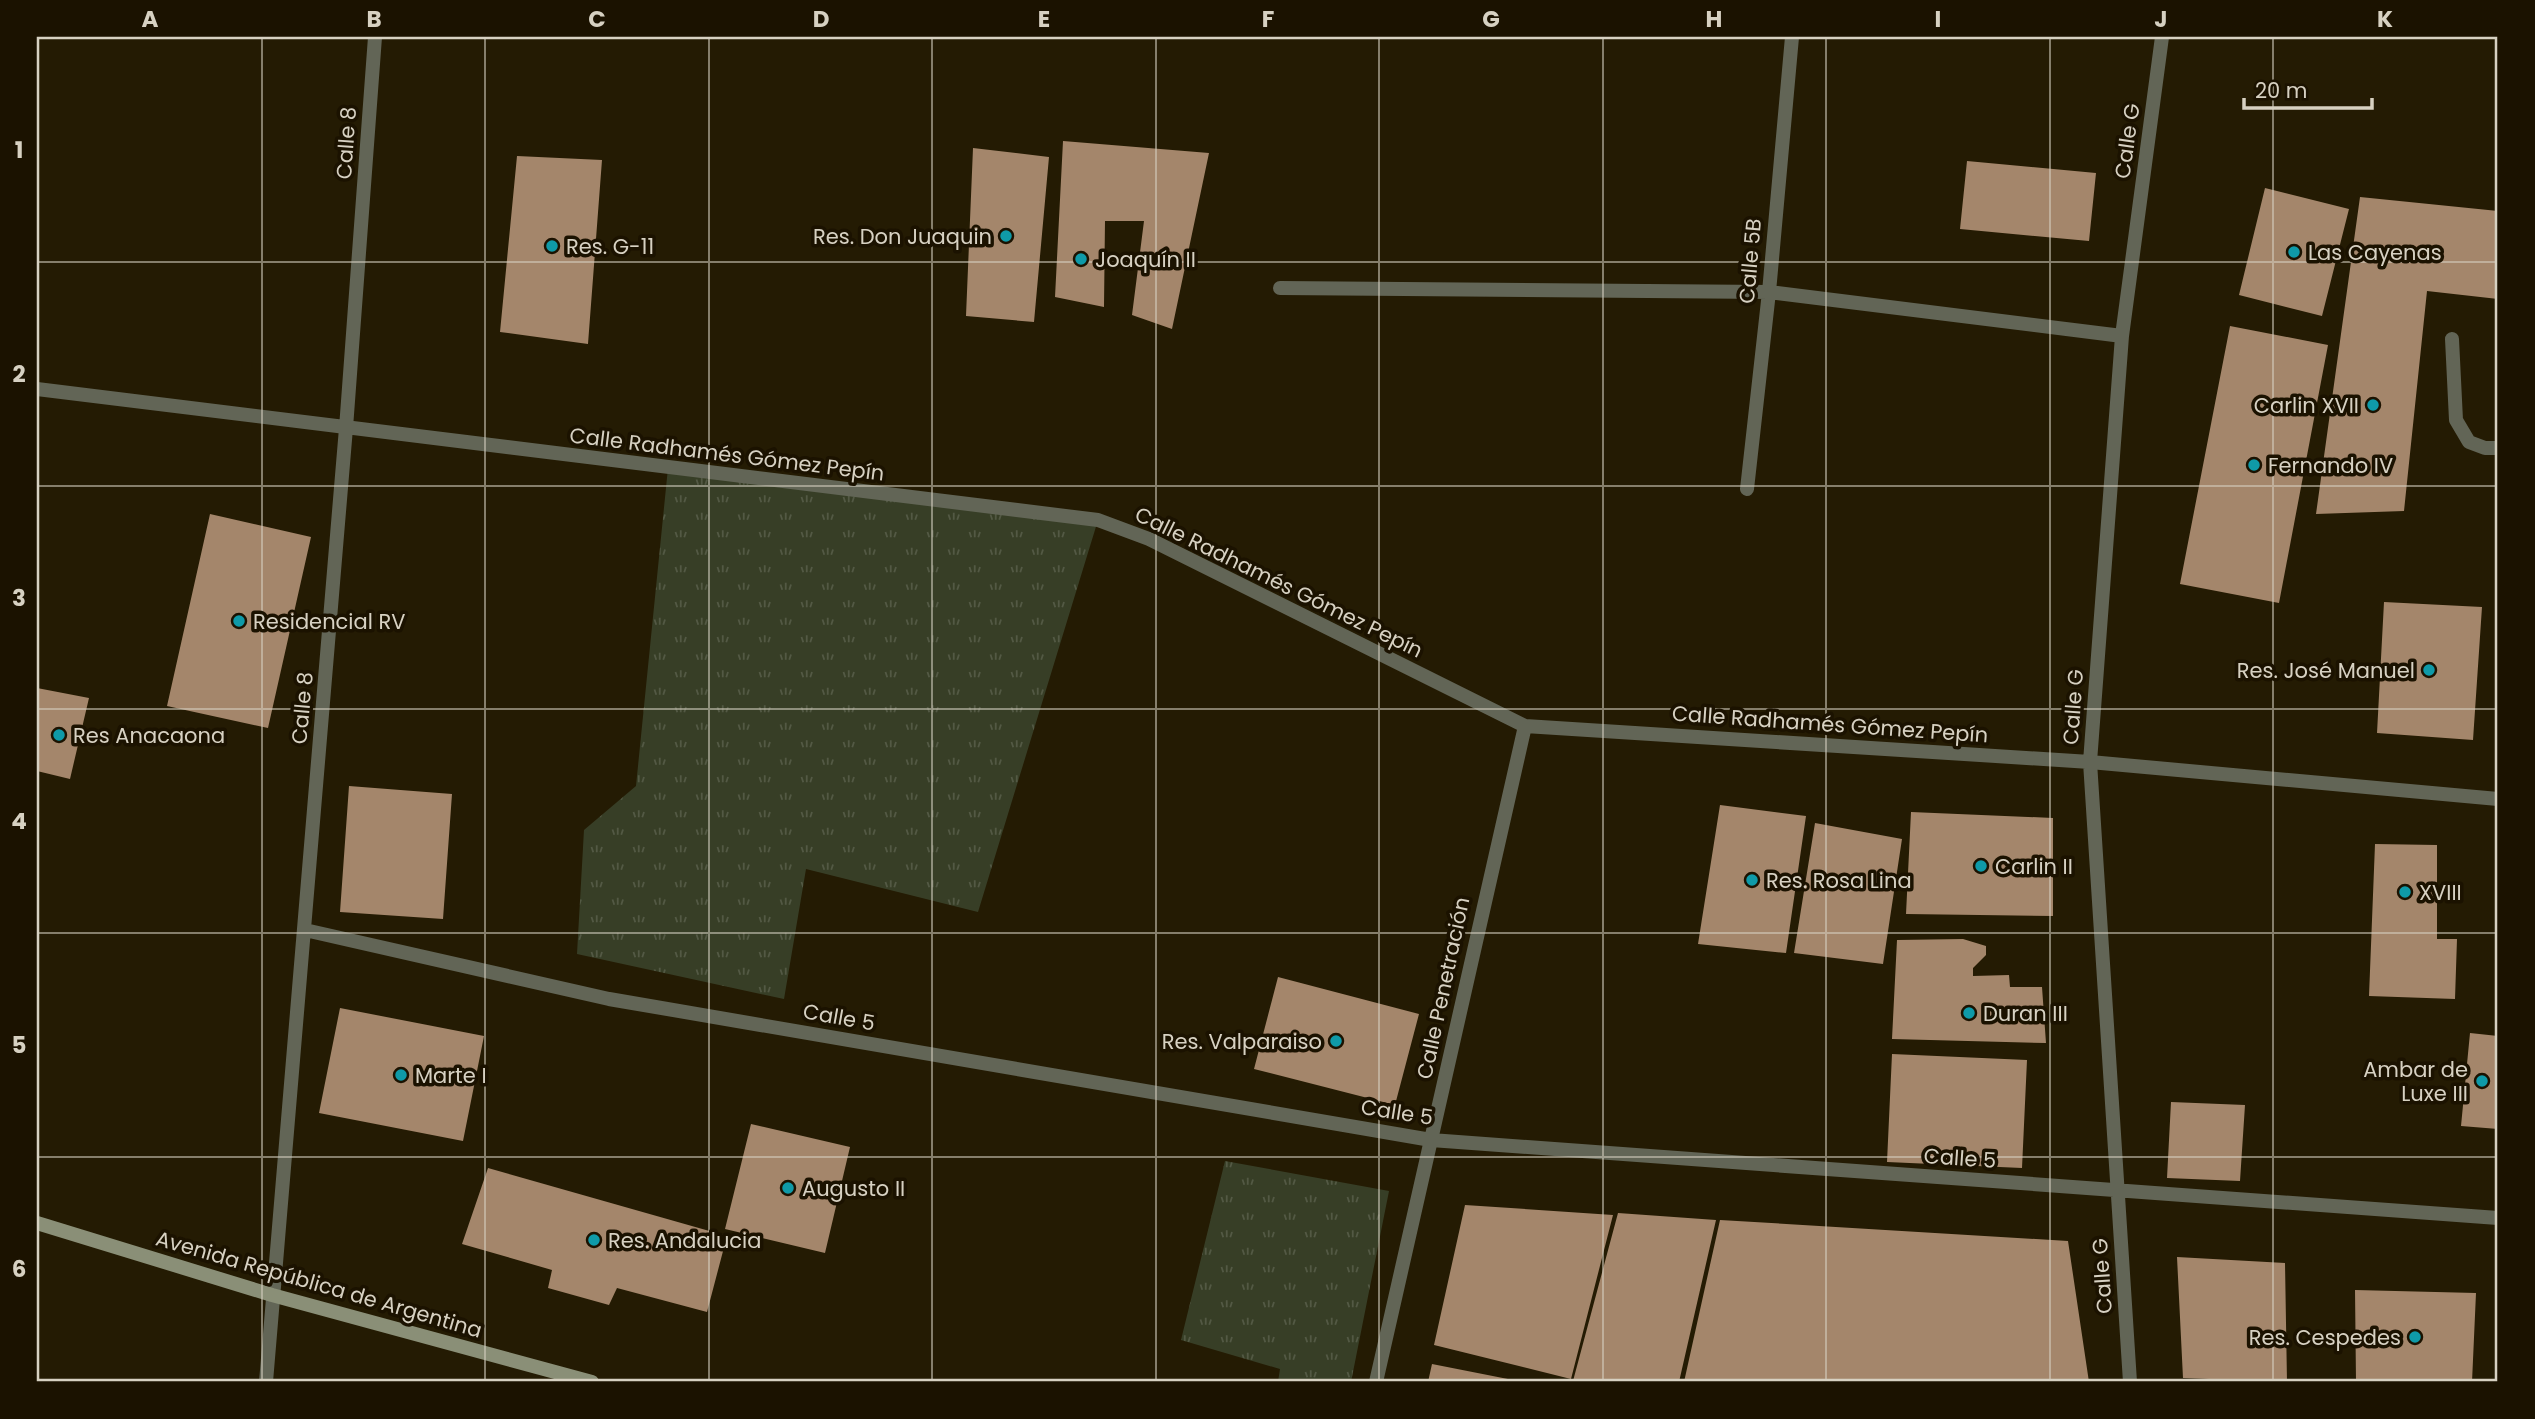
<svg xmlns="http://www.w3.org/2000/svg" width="2535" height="1419" font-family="Poppins,sans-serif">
	<defs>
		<pattern id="grass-tufts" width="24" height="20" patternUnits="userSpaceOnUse" patternTransform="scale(1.75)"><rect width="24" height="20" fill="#373e26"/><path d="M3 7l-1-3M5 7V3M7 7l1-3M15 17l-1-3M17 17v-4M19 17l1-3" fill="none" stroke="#535944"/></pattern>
	</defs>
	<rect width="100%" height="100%" fill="#241b03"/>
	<path fill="url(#grass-tufts)" d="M 668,468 L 1098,520 L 978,912 L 806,869 L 784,999 L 577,954 L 584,830 L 636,786 Z
		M 1225,1161 L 1389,1191 L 1351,1382 L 1278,1382 L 1280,1369 L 1181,1340 Z"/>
	<path fill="#a4866b" d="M 1063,141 L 1209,153 L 1172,329 L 1132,315 L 1144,221 L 1105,221 L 1104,307 L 1055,297 Z
		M 973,148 L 1049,157 L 1034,322 L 966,316 Z
		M 517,156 L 602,160 L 588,344 L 500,332 Z
		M 1967,161 L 2096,173 L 2089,241 L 1960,229 Z
		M 2265,188 L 2349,209 L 2322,316 L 2239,295 Z
		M 2360,197 L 2498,211 L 2498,299 L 2427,291 L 2404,511 L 2316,514 Z
		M 2230,326 L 2328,345 L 2279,603 L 2180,584 Z
		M 210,514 L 311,537 L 268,728 L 167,706 Z
		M 2384,602 L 2482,607 L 2473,740 L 2377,733 Z
		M 37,688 L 89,698 L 70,779 L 37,771 Z
		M 349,786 L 452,794 L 443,919 L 340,912 Z
		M 1720,805 L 1806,816 L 1786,953 L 1698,944 Z
		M 1911,812 L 2053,818 L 2053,916 L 1906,914 Z
		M 1815,823 L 1902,839 L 1883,964 L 1794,953 Z
		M 2375,844 L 2437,845 L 2437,939 L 2457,939 L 2455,999 L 2369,996 Z
		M 1963,939 L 1986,946 L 1986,955 L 1973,968 L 1973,976 L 2009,975 L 2010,987 L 2042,987 L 2046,1043 L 1892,1039 L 1897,940 Z
		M 1278,977 L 1419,1014 L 1395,1105 L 1254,1069 Z
		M 340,1008 L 484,1036 L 463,1141 L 319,1113 Z
		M 2470,1033 L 2498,1036 L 2498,1129 L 2461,1126 Z
		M 1892,1054 L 2027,1060 L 2022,1168 L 1887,1162 Z
		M 2171,1102 L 2245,1105 L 2240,1181 L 2167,1178 Z
		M 751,1124 L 850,1147 L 825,1253 L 725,1229 Z
		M 488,1168 L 727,1236 L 707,1312 L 617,1288 L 609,1305 L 548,1288 L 552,1270 L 462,1244 Z
		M 1465,1205 L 1613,1215 L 1571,1379 L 1434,1345 Z
		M 1618,1213 L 1716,1220 L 1679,1382 L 1573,1381 Z
		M 1720,1220 L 2068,1241 L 2089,1382 L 1684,1382 Z
		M 2177,1257 L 2285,1263 L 2287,1382 L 2183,1378 Z
		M 2355,1290 L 2476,1293 L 2472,1382 L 2356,1382 Z
		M 1432,1364 L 1518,1381 L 1518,1382 L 1428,1382 Z"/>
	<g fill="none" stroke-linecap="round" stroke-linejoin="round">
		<path stroke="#626556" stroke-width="14" d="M 2452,339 L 2456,420 L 2469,442 L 2485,448 L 2498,448"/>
		<path stroke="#626556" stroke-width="14" d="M 1280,288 L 1769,292 L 2122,336
			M 37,389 L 1098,520 L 1149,539 L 1525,726 L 2090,762 L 2498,799
			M 1747,489 L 1769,292 L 1792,37
			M 305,930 L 609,999 L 1431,1140 L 2498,1218
			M 266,1382 L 346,428 L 375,37
			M 1376,1382 L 1525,726
			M 2130,1382 L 2090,762 L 2122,336 L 2162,37"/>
		<path stroke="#8a8f77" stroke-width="14" d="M 37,1223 L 272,1295 L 592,1382"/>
	</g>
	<path fill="none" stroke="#d7d1c2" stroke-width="2" stroke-opacity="0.55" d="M 262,37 L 262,1382M 485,37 L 485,1382M 709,37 L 709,1382M 932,37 L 932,1382M 1156,37 L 1156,1382M 1379,37 L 1379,1382M 1603,37 L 1603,1382M 1826,37 L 1826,1382M 2050,37 L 2050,1382M 2273,37 L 2273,1382M 37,262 L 2498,262M 37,486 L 2498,486M 37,709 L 2498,709M 37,933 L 2498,933M 37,1157 L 2498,1157"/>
	<g fill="#0f9aa8" stroke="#1b1200" stroke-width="2.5">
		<circle cx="1006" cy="236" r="7"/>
		<circle cx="552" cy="246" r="7"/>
		<circle cx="2294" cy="252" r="7"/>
		<circle cx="1081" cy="259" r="7"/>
		<circle cx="2373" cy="405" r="7"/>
		<circle cx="2254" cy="465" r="7"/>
		<circle cx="239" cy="621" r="7"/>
		<circle cx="2429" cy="670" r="7"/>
		<circle cx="59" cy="735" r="7"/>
		<circle cx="1981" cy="866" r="7"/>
		<circle cx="1752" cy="880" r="7"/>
		<circle cx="2405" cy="892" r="7"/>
		<circle cx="1969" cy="1013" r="7"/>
		<circle cx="1336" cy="1041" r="7"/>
		<circle cx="401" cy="1075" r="7"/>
		<circle cx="2482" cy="1081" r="7"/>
		<circle cx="788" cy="1188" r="7"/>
		<circle cx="594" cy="1240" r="7"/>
		<circle cx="2415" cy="1337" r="7"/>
	</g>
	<g text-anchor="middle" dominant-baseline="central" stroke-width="7" stroke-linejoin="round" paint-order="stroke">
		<g font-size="21" fill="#d7d1c2" stroke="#1b1200">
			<text transform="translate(2127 141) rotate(-82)">Calle G</text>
			<text transform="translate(346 143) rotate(-86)">Calle 8</text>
			<text transform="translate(1750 261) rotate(-85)">Calle 5B</text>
			<text transform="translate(727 454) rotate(7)">Calle Radhamés Gómez Pepín</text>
			<text transform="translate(1279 582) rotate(26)">Calle Radhamés Gómez Pepín</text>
			<text transform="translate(2073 707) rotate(-86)">Calle G</text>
			<text transform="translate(302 708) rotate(-85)">Calle 8</text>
			<text transform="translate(1830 724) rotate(4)">Calle Radhamés Gómez Pepín</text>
			<text transform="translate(1443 988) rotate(-78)">Calle Penetración</text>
			<text transform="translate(839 1017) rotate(10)">Calle 5</text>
			<text transform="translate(1397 1112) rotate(9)">Calle 5</text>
			<text transform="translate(1960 1158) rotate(4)">Calle 5</text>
			<text transform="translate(2102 1276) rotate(-94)">Calle G</text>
			<text transform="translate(319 1284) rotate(16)">Avenida República de Argentina</text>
		</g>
		<g font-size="21" fill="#d7d1c2" stroke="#1b1200" text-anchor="start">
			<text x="992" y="236" text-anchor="end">Res. Don Juaquin</text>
			<text x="566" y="246">Res. G-11</text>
			<text x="2308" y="252">Las Cayenas</text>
			<text x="1095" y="259">Joaquín II</text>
			<text x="2359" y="405" text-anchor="end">Carlin XVII</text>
			<text x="2268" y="465">Fernando IV</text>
			<text x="253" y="621">Residencial RV</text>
			<text x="2415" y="670" text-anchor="end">Res. José Manuel</text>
			<text x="73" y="735">Res Anacaona</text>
			<text x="1995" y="866">Carlin II</text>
			<text x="1766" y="880">Res. Rosa Lina</text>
			<text x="2419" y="892">XVIII</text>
			<text x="1983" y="1013">Duran III</text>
			<text x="1322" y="1041" text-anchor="end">Res. Valparaiso</text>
			<text x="2468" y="1069" text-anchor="end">Ambar de<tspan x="2468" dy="24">Luxe III</tspan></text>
			<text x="415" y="1075">Marte I</text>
			<text x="802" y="1188">Augusto II</text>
			<text x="608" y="1240">Res. Andalucia</text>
			<text x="2401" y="1337" text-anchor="end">Res. Cespedes</text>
		</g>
	</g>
	<rect width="2535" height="1419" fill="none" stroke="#1b1200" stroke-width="77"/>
	<path d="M2244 98v10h128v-10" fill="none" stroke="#d7d1c2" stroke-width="3.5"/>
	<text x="2255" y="98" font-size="21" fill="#d7d1c2" stroke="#1b1200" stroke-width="5" paint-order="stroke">20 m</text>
	<rect x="38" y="38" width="2458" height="1342" fill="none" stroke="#d7d1c2" stroke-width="2.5"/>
	<g font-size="23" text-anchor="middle" font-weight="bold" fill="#d7d1c2">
		<text x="150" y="27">A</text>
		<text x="374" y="27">B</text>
		<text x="597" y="27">C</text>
		<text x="821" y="27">D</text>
		<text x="1044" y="27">E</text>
		<text x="1268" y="27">F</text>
		<text x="1491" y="27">G</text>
		<text x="1714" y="27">H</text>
		<text x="1938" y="27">I</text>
		<text x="2161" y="27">J</text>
		<text x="2385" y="27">K</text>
		<text x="19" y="158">1</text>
		<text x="19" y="382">2</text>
		<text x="19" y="606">3</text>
		<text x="19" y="829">4</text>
		<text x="19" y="1053">5</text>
		<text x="19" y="1277">6</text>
	</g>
</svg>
